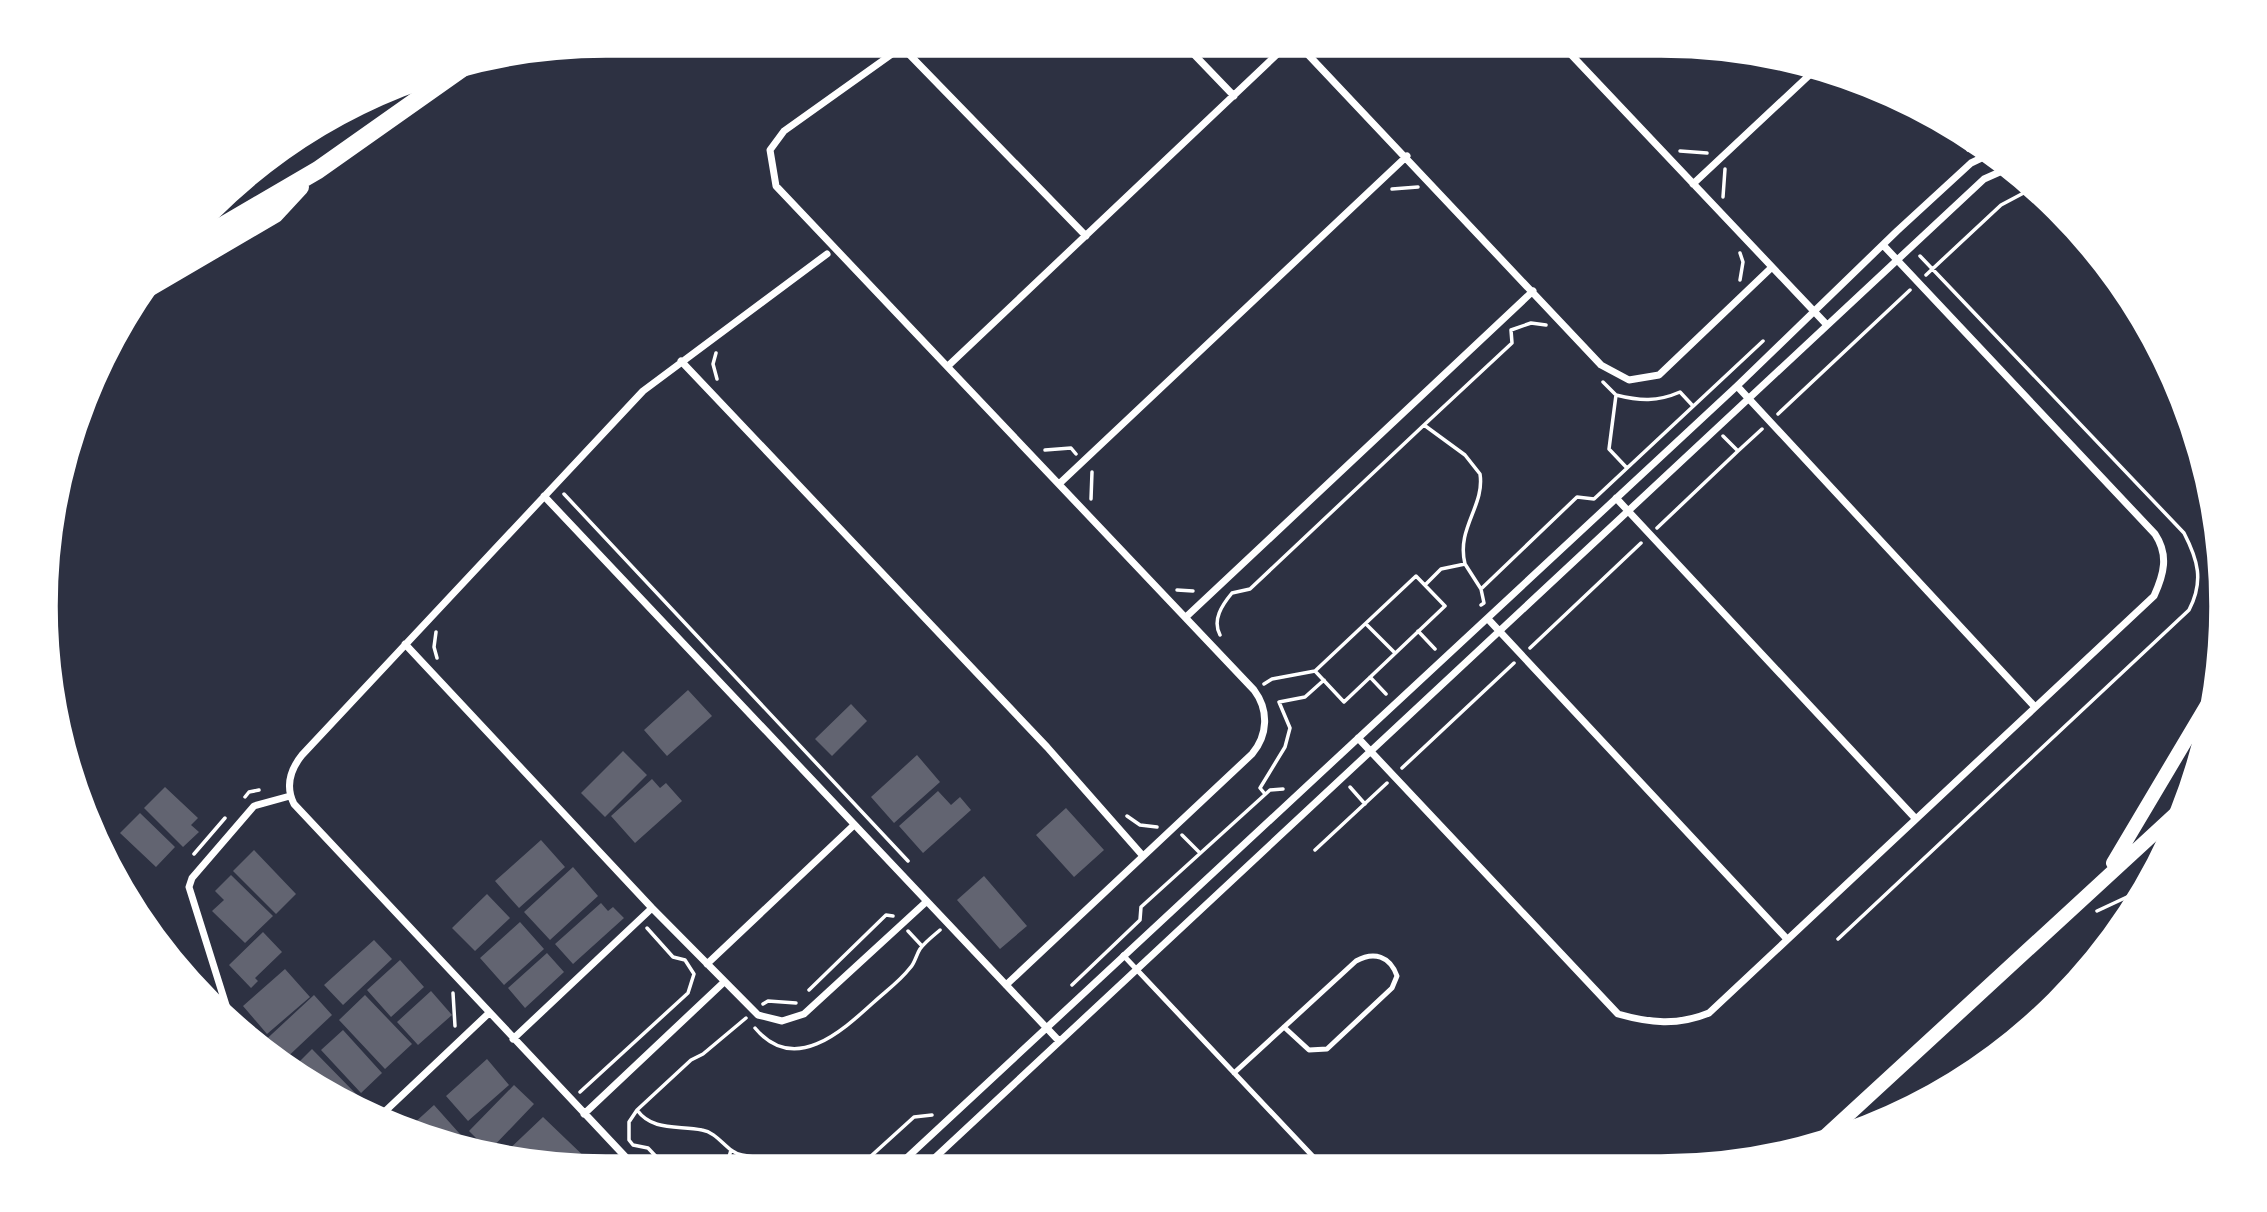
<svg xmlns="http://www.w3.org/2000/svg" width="2267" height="1212" font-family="Manrope,sans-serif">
	<rect width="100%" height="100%" fill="#2d3142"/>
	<path fill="#626471" d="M 688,690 L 712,716 L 667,756 L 644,730 Z
		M 851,704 L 867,721 L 832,756 L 815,739 Z
		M 623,751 L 647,775 L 605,817 L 581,793 Z
		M 917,755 L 940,782 L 894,823 L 871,797 Z
		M 652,779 L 660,788 L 666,783 L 682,801 L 635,843 L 611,816 Z
		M 165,787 L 198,818 L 191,825 L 199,832 L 183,847 L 144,808 Z
		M 938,791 L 951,805 L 960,797 L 971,810 L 923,853 L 899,826 Z
		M 1066,808 L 1104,850 L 1074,877 L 1036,835 Z
		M 140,813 L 175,847 L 156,867 L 120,833 Z
		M 541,840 L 565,867 L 519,908 L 495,881 Z
		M 254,850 L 296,894 L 276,914 L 233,871 Z
		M 573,867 L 598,896 L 550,940 L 524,912 Z
		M 231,875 L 273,916 L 245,943 L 212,911 L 224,900 L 215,891 Z
		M 984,876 L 1027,926 L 1000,949 L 957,900 Z
		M 487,894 L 510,918 L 475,951 L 452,928 Z
		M 601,903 L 608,911 L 613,907 L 624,918 L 573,964 L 555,944 Z
		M 520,922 L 544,949 L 504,985 L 480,958 Z
		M 263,932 L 282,952 L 255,978 L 258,981 L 251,988 L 229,965 Z
		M 374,940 L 392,959 L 343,1005 L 324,985 Z
		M 547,953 L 564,972 L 525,1008 L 508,988 Z
		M 400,960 L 424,987 L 391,1017 L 367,990 Z
		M 285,969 L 310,997 L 267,1034 L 243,1006 Z
		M 431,991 L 452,1015 L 418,1045 L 397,1022 Z
		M 314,995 L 332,1015 L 281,1063 L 258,1047 Z
		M 365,995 L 412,1044 L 385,1069 L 339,1020 Z
		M 343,1030 L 382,1073 L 361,1093 L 321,1050 Z
		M 312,1049 L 359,1097 L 350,1106 L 292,1069 Z
		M 487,1059 L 509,1085 L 468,1121 L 446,1096 Z
		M 514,1085 L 534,1104 L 489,1151 L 469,1131 Z
		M 434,1105 L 476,1152 L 420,1134 L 412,1125 Z
		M 543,1117 L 591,1163 L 587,1167 L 502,1156 Z"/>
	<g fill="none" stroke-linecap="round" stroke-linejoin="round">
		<path stroke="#fff" stroke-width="3.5" d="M 1968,150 L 1976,143
			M 1680,151 L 1707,153
			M 1392,189 L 1418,187
			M 1723,197 L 1725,169
			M 1926,275 L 2001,205 L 2033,188
			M 1740,280 L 1743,262 L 1740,253
			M 716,353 L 713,364 L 717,379
			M 1603,382 L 1616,395 L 1609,449 L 1627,468
			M 1616,395 C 1640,401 1657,402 1680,392 L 1693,406
			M 1778,414 L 1910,290
			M 1424,425 L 1512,343 L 1511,330 L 1531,323 L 1546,325
			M 1045,450 L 1071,448 L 1076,454
			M 1738,451 L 1762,429
			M 564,494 L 908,861
			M 1091,499 L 1092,472
			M 1657,528 L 1738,451 L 1723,436
			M 1416,576 L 1445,606 L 1344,702 L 1315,671 Z
			M 1425,585 L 1441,569 L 1465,564 L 1481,589
			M 1177,590 L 1193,591
			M 1481,605 L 1484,603 L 1481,589 L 1577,497 L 1594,499 L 1763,341
			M 1366,624 L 1395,653
			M 1418,631 L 1435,649
			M 436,632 L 434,647 L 437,658
			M 1220,635 C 1212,620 1222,605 1232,593 L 1250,589 L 1424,425 L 1465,455 L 1480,474 C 1485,506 1456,528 1465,564
			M 1530,648 L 1641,543
			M 1370,677 L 1386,694
			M 1264,684 L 1272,679 L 1315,671
			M 1402,768 L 1514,663
			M 1350,787 L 1365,804
			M 1265,794 L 1260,788 L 1285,747 L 1290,728 L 1279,702 L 1305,697 L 1324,680
			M 245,797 L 249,792 L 259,790
			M 1127,816 L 1140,825 L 1157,827
			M 1182,835 L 1200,853
			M 1315,850 L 1387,783
			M 194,854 L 225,818
			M 2097,911 L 2142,890
			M 908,931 L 922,946
			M 1838,939 L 2189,610 C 2204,581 2198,560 2184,533 L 1920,256
			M 1072,985 L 1140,920 L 1141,907 L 1270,790 L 1283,789
			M 809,990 L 886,915 L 893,916
			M 453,993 L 455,1026
			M 763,1004 L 768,1001 L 796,1003
			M 746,1018 L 703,1054 L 691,1060 L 637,1110 C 653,1132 679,1125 702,1130 C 719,1133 726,1152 742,1155 C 781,1164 823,1151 861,1166
			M 755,1028 C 794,1075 841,1032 874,1002 C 886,991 900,981 910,968 C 915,963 916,955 920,949 C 925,942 933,936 940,930
			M 580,1092 L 688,993 L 694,974 L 685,960 L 673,957 L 647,928
			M 637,1110 L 629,1122 L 629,1140 L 633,1145 L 648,1148 L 666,1167
			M 860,1166 L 914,1117 L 932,1115
			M 879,1166 L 887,1158
			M 726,1167 L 731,1150"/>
		<path stroke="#fff" stroke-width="5" d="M 1123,955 L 1321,1165
			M 1234,1073 L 1356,961 C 1374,951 1390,956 1397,976 L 1392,988 L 1327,1049 L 1309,1050 L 1284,1027"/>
		<path stroke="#fff" stroke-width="7" d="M 906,44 L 784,131 L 770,150 L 776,186 L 1254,690 C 1269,710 1268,735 1252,754 L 1006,985
			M 1184,44 L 1234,96
			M 1299,45 L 1601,365 L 1629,380 L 1659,375 L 1770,269
			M 1562,45 L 1827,325
			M 902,47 L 1086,236
			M 1693,184 L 1818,67
			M 681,361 L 1047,747 L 1143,856
			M 948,366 L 1288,44
			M 1737,386 L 2035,707
			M 1059,484 L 1407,156
			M 544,496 L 1059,1041
			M 1616,498 L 1915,818
			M 1186,617 L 1533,291
			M 1488,619 L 1786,938
			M 405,644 L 652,908 L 758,1015 L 782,1021 L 804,1014 L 926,902
			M 1358,738 L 1618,1014 C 1650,1023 1677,1026 1709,1013 L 2154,596 C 2164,574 2169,555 2155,534 L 1883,245
			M 707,964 L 854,825
			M 231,1021 L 189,887 L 192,878 L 254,806 L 290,796
			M 513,1039 L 652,908
			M 584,1114 L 724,982
			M 378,1118 L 489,1013
			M 898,1166 L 1737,386 L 1897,231 L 1971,163 L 1992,153
			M 926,1166 L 1984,179 L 2011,167
			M 619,1167 L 627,1159
			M 635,1167 L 294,804 C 285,786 290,770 302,755 L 643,391 L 827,254"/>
		<path stroke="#fff" stroke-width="14" d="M 2113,863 L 2214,693
			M 1821,1140 L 2183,807"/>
		<path stroke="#fff" stroke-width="18" d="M 176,253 L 318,170 L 464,67
			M 140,293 L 275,214 L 300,187"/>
	</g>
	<path d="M0 0H2267V1212H0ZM606 56H1661A550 550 0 0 1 2211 606V606A550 550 0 0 1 1661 1156H606A550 550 0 0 1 56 606V606A550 550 0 0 1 606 56Z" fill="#fff" fill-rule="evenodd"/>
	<path fill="none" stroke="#fff" stroke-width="3.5" d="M606 56H1661A550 550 0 0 1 2211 606V606A550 550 0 0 1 1661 1156H606A550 550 0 0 1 56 606V606A550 550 0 0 1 606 56Z"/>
</svg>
